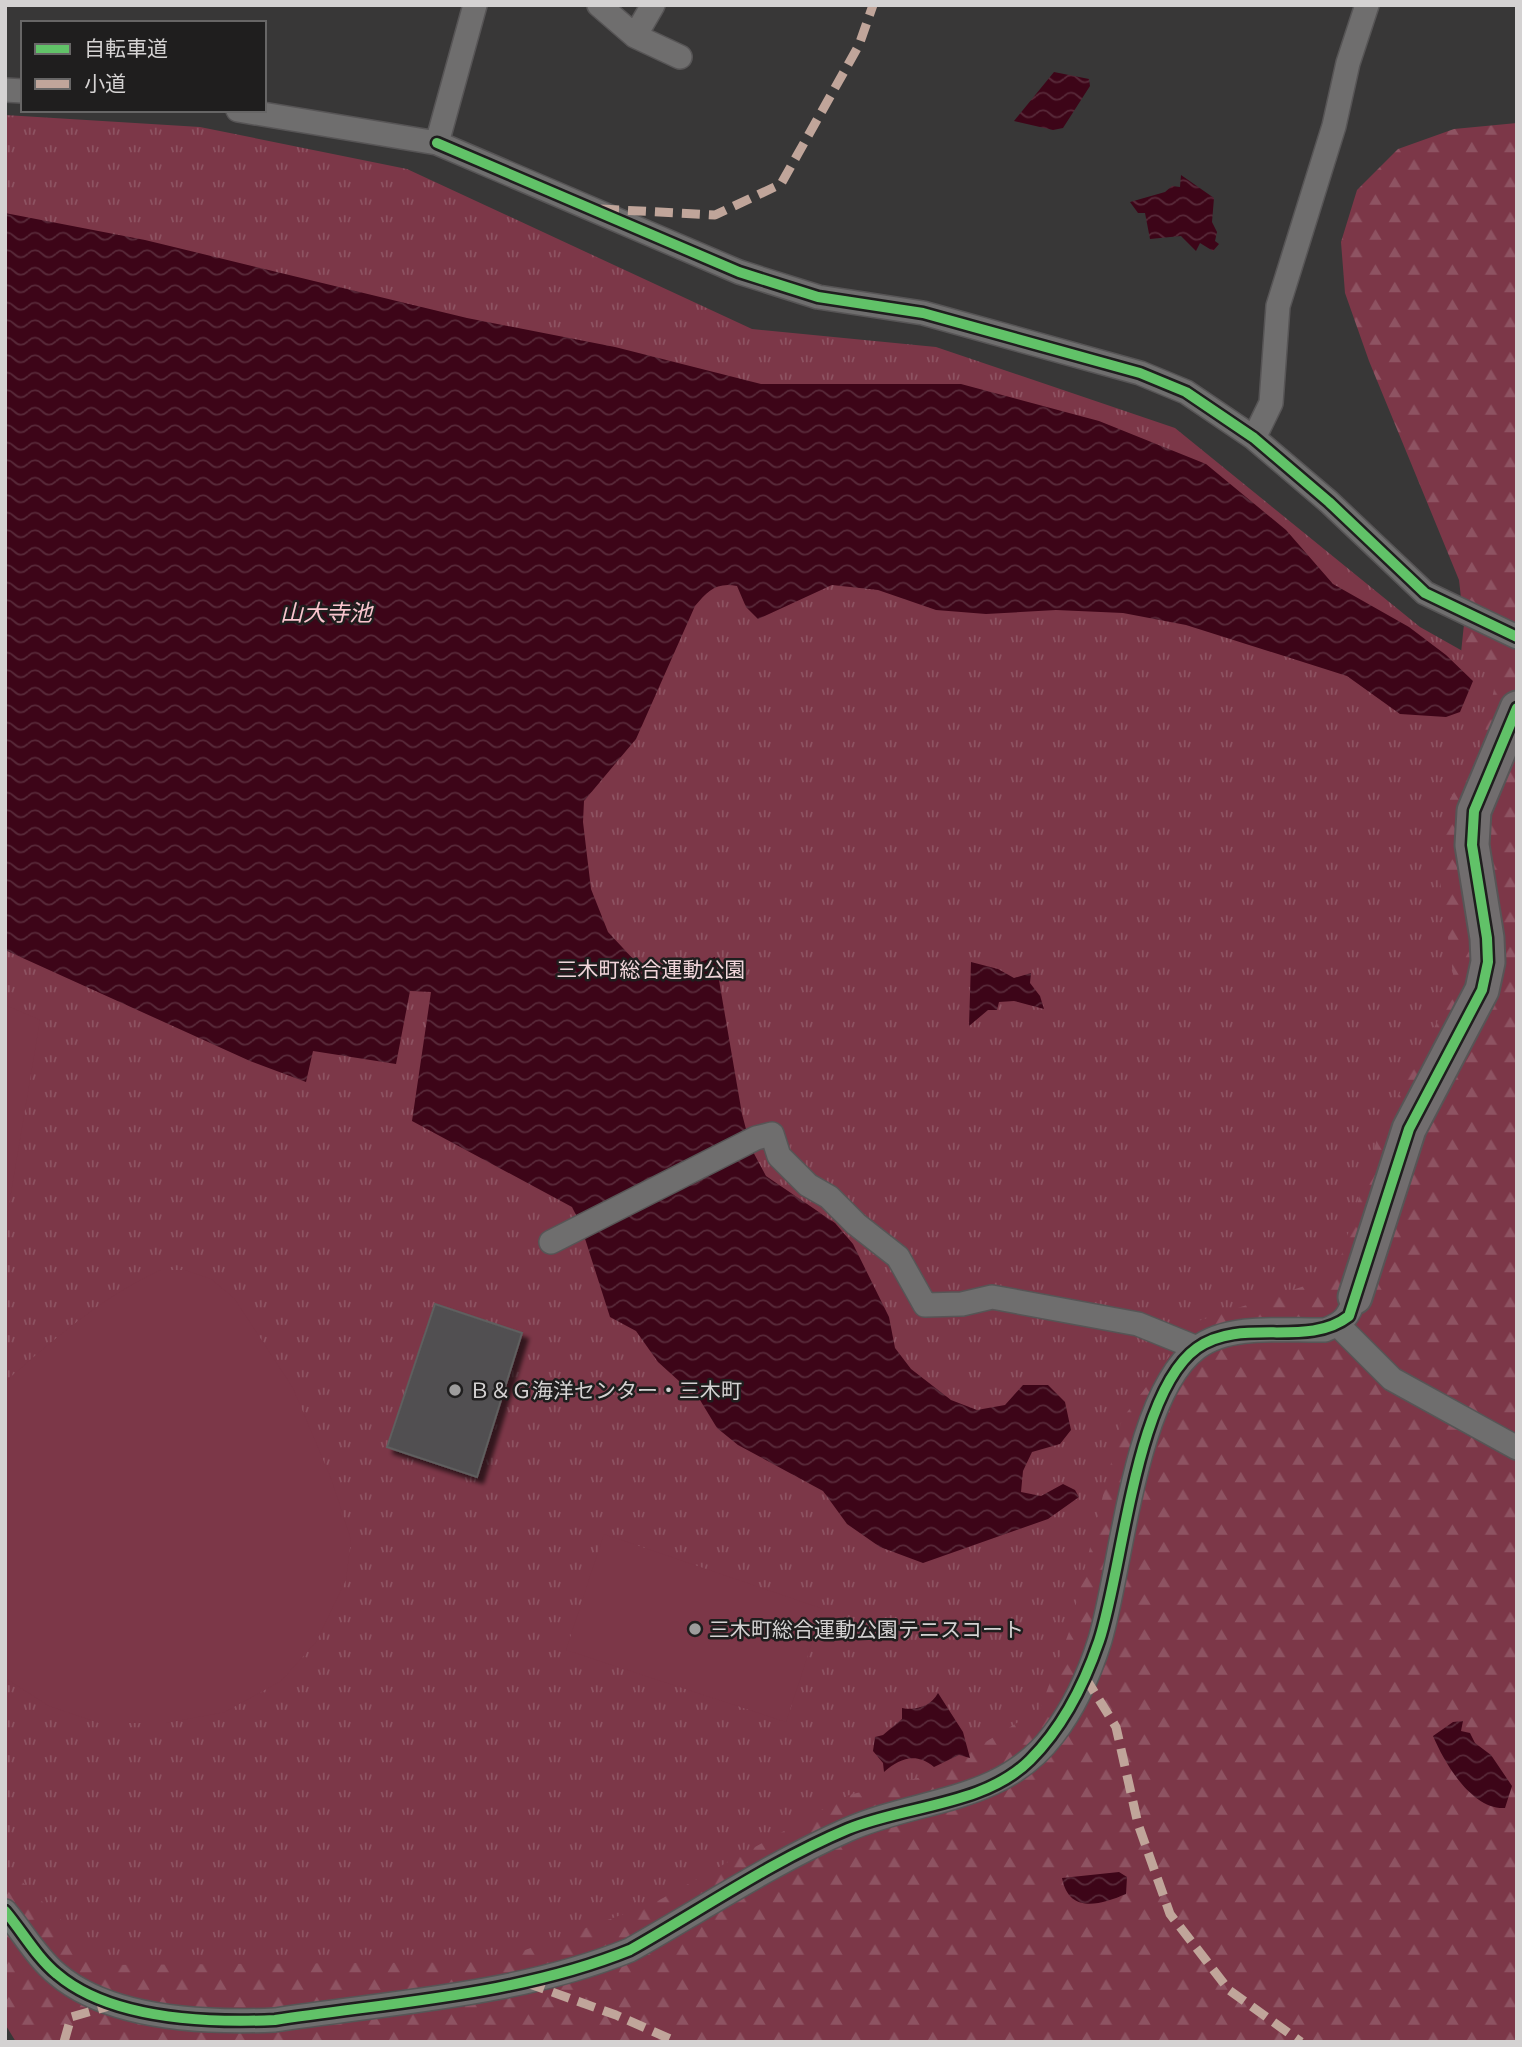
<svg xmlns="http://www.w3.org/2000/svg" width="1522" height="2047" font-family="'IBM Plex Sans','Noto Sans JP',sans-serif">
	<defs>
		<pattern id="forest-firs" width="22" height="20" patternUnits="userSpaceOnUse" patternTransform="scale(1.75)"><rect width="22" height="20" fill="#7c3748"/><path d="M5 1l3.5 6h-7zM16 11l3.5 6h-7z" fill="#8e5362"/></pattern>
		<pattern id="park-tufts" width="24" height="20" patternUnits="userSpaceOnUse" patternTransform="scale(1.75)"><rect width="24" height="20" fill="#7c3748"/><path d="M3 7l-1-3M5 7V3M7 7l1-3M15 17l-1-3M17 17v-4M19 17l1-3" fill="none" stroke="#8e5362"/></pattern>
		<pattern id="water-waves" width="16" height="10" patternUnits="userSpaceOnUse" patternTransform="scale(1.75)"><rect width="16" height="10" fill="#3d0518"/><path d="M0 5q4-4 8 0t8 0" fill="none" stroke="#582939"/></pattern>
		<filter id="shadow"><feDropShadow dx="6" dy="6" stdDeviation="2" flood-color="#0009"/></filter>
	</defs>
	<rect width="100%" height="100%" fill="#383737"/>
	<path fill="url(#forest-firs)" d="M 1517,123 L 1517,2042 L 16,2042 L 5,2024 L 5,1594 L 1458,682 L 1464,624 L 1459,580 L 1369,361 L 1345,293 L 1341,242 L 1357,190 L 1398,149 L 1454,129 Z"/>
	<path fill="url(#park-tufts)" d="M 5,115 L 200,127 L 407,169 L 752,329 L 936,347 L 1175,428 L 1420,627 L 1498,671 L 1482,745 L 1450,799 L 1440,881 L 1455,988 L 1379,1133 L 1335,1276 L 1195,1322 L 1122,1419 L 1069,1632 L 1040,1709 L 933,1774 L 849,1795 L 654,1903 L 492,1962 L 107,1965 L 5,1865 Z"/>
	<path fill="#7c3748" d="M 5,1005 L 40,1020 L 5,1229 Z
		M 161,1270 L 185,1270 L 211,1279 L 234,1298 L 293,1388 L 332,1481 L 351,1540 L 346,1580 L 316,1642 L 281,1681 L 225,1712 L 166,1723 L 99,1723 L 49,1706 L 5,1678 L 5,1382 C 53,1340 103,1296 161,1270 Z
		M 604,1534 L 823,1609 L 786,1722 L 566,1650 Z"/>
	<path fill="url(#water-waves)" d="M 1054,72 L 1089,79 L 1090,86 L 1063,128 L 1053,130 L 1014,121 Z
		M 1181,175 L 1214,198 L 1212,222 L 1217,232 L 1215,241 L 1219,244 L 1213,251 L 1200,243 L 1196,251 L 1181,236 L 1150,239 L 1145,213 L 1138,213 L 1130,202 L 1165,192 L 1172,186 L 1180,187 Z
		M 5,213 L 145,240 L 467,318 L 615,347 L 761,384 L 961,384 L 1099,421 L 1206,464 L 1286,530 L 1333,584 L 1409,627 L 1446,655 L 1473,681 L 1460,712 L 1446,717 L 1400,714 L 1347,676 L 1186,625 L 1123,613 L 1056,610 L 986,614 L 936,610 L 878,590 L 832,585 L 758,619 L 746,607 L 737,586 C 716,582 708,591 695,606 L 636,739 L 584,801 L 583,822 L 591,889 L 608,932 L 636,962 L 667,973 L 715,957 L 742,1114 L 751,1148 L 766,1176 L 835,1223 L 853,1244 L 889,1317 L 895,1348 L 911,1369 L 951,1400 L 977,1410 L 1005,1405 L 1023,1385 L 1048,1385 L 1065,1402 L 1071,1430 L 1060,1444 L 1032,1452 L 1023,1471 L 1021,1492 L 1041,1496 L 1063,1484 L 1075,1490 L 1079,1497 L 1048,1519 L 923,1563 L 880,1547 L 847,1524 L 823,1491 L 738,1445 L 717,1428 L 700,1400 L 658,1362 L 636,1331 L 610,1317 L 580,1223 L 572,1207 L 412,1121 L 431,992 L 410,991 L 396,1064 L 313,1051 L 306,1082 L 250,1061 L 5,950 Z
		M 971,962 L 998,969 L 1014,978 L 1031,973 L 1030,983 L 1040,996 L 1044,1009 L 1014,1001 L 999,1002 L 997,1010 L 988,1010 L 969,1026 Z
		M 938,1693 L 963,1732 L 970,1758 L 959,1755 L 934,1767 C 916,1752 900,1758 884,1772 L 883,1763 L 873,1751 L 875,1737 L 883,1735 L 902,1719 L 902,1708 C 916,1711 931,1706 938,1693 Z
		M 1463,1721 L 1461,1731 L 1470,1733 L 1475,1743 L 1491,1755 L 1512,1786 L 1505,1808 C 1472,1810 1445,1764 1433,1736 L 1453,1722 Z
		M 1119,1872 L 1127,1877 L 1126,1894 C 1100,1905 1069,1914 1062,1878 Z"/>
	<path fill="#515051" stroke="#5e5e5e" stroke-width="2" filter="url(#shadow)" d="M 435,1304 L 522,1333 L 477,1477 L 387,1447 Z"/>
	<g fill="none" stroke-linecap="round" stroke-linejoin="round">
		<g stroke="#575556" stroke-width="26">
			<path id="street" d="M 599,5 L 635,36 L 680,57
				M 635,36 L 653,5
				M 5,90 L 23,91
				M 238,110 L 437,143 L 475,5
				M 437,143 L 739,272 L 818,297 L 923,313 L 1140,373 L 1186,392 L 1254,438 L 1329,502 L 1425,593 L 1517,637
				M 1254,438 L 1271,403 L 1278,306 L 1334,126 L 1348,63 L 1367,5
				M 551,1242 L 756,1138 L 772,1134 L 779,1156 L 808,1185 L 829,1197 L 856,1224 L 898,1257 L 925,1305 L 962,1304 L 992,1297 L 1138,1324 L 1197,1348
				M 1338,1325 L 1392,1379 L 1517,1448
				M 5,1911 C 22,1931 37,1958 57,1974 C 111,2020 207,2023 275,2020 C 393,2002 519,1995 630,1950 C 701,1910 772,1863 847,1830 C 919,1798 1002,1803 1053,1735 C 1074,1708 1090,1672 1100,1640 C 1122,1566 1134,1395 1197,1348 C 1230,1323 1286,1331 1325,1330 C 1344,1323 1349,1316 1355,1297"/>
		</g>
		<g stroke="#575556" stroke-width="37">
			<path id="secondary" d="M 1355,1297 L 1409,1129 L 1482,990 L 1488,962 L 1487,938 L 1472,845 L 1474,811 L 1517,708"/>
		</g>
		<use href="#street" stroke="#6f6e6e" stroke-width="23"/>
		<use href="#secondary" stroke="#716d6e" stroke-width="33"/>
		<path stroke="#c0a59a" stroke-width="9" stroke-dasharray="18 9" stroke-linecap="butt" d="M 601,209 L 715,215 L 781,184 L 859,45 L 873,5
			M 1085,1677 L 1116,1727 L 1138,1824 L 1170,1914 L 1229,1990 L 1301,2042
			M 527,1983 L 616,2015 L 677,2042
			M 64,2042 L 71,2017 L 113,2005"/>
		<g stroke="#1f1e1e" stroke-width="15">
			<path id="cycleway" d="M 437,143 L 739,272 L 818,297 L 923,313 L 1140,373 L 1186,392 L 1254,438 L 1329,502 L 1425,593 L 1517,637
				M 5,1911 C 22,1931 37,1958 57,1974 C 111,2020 207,2023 275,2020 C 393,2002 519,1995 630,1950 C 701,1910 772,1861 848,1829 C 906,1805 984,1806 1030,1760 C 1063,1727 1084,1685 1099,1641 C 1123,1569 1135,1392 1197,1348 C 1242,1316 1307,1349 1349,1316 L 1409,1129 L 1482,990 L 1488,962 L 1487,938 L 1472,845 L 1474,811 L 1517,708"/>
		</g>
		<use href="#cycleway" stroke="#61c268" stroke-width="10"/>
	</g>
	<g fill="#9d9c9c" stroke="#1f1e1e" stroke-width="2.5">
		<circle cx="455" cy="1390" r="7"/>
		<circle cx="695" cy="1629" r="7"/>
	</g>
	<g text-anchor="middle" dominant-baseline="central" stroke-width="5" stroke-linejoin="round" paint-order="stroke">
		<g font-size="21" fill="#f0d5da" stroke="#1f1e1e">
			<text x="651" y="969">三木町総合運動公園</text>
		</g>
		<g font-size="21" fill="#d4d2d2" stroke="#1f1e1e" text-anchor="start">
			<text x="469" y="1390">Ｂ＆Ｇ海洋センター・三木町</text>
			<text x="709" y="1629">三木町総合運動公園テニスコート</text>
		</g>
		<g font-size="23" font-style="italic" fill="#f9c5ce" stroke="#1f1e1e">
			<text x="326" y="612">山大寺池</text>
		</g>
	</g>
	<rect width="1522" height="2047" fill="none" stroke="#d4d2d2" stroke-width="14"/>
	<rect x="21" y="21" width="245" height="91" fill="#1f1e1e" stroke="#676666" stroke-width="2"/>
	<rect x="35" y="44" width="35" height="10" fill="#61c268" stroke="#676666" stroke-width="2"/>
	<text x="84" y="56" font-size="21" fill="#d4d2d2">自転車道</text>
	<rect x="35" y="79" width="35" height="10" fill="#c0a59a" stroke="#676666" stroke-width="2"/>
	<text x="84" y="91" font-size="21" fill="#d4d2d2">小道</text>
</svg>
